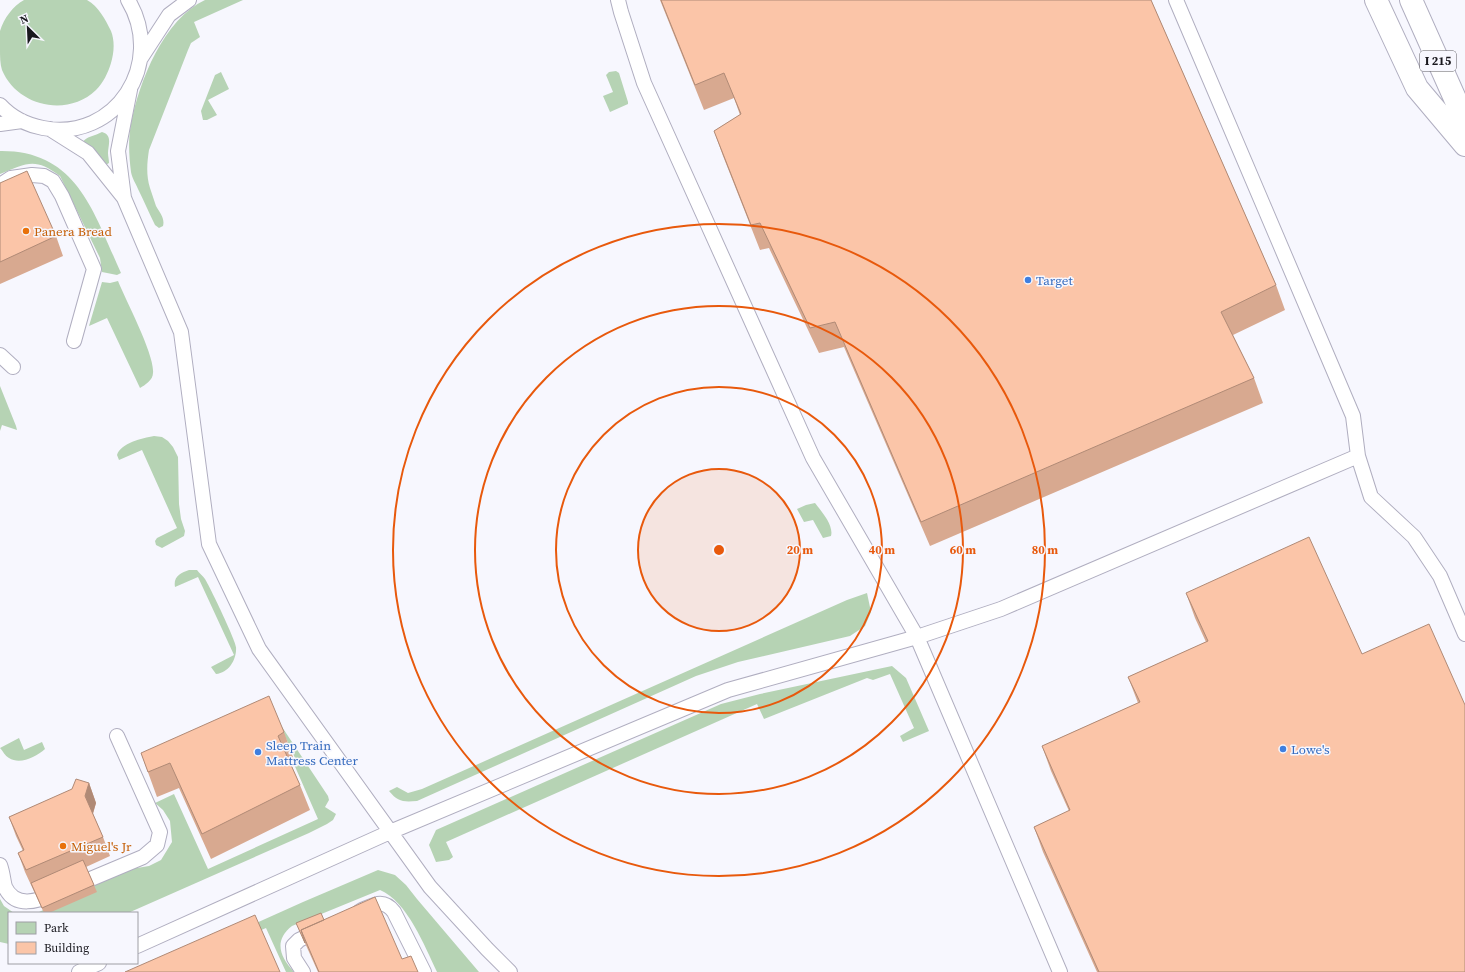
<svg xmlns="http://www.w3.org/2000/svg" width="1465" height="972" font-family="'Source Serif 4',serif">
	<rect width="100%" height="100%" fill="#f7f7fe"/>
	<path fill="#b6d3b4" d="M 24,0 L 87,0 C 99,7 105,19 111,31 C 115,41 114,53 111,63 C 108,73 103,83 96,90 C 67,118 17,106 2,70 C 0,64 0,56 0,49 C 0,43 0,36 0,31 C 4,18 13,6 24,0 Z
		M 205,0 L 243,0 L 194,22 L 200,37 L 191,43 L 188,50 L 149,150 C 147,163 146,175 150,188 C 152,194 154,200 156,206 C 160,213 165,218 163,226 L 159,228 L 155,225 C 149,213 144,201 138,189 C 136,184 132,178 131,172 C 129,157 128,139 131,124 C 139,81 164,19 205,0 Z
		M 616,71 L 619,73 L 628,102 L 628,104 L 610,112 L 603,96 L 613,92 L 606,75 L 609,72 Z
		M 221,72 L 229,89 L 208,100 L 217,115 L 207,120 L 203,120 L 201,111 L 215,75 Z
		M 102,132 C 113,135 108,145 108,153 C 108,156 109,160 109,163 L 104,166 L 82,143 C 86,136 95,136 102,132 Z
		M 0,151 C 78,150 94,214 121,273 L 117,275 L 102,272 L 100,258 L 60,176 C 35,157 27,163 0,174 Z
		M 118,281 C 126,301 155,355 153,373 C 153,380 145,385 140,388 L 107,318 L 89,326 L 102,282 L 110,283 Z
		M 0,386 L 16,426 L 17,430 L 2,425 L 0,431 Z
		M 154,436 L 162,437 L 168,441 L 173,447 L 178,457 L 179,504 L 181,519 L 185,531 L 184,536 L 162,548 L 156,545 L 155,541 L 157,538 L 177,528 L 142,450 L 119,460 L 117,455 C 121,443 142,438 154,436 Z
		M 815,503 C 821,511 834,525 831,536 L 823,538 L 813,520 L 804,522 L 797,509 L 806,505 Z
		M 189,570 L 197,570 C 199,573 203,576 205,579 C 209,585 236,641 236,647 C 237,659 229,673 216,674 L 211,667 L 234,655 L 198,577 L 175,587 C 173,576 181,573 189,570 Z
		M 867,593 L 871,612 L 865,626 L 850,636 L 738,662 L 696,676 L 417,801 C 403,802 398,802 389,791 L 397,787 L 408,793 L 422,789 L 847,600 Z
		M 892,666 L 906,678 L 929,731 L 903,742 L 900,736 L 914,728 L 890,674 L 873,680 L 867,678 L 764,719 L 757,704 L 446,842 L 453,857 L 449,860 L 436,862 L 429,845 L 436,830 L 721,704 L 760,694 Z
		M 278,721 L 328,796 L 329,800 L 325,807 L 336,814 L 333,820 L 327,824 L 309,833 L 128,913 L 37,913 L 130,868 L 137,868 L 149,866 L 161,860 L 172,842 L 170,821 L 163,810 L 155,803 L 174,794 L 208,869 L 318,819 L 293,762 L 295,758 Z
		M 19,738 L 24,750 L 42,742 L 45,749 C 36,757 20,765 9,758 C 5,756 3,751 0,748 Z
		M 378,870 L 395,875 L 406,885 L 417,899 L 479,972 L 437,972 C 425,947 407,901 380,890 L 292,926 C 274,940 279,956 294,972 L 286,972 L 266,928 L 189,962 L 194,951 L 303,902 Z
		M 0,899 L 4,906 L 14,913 L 9,913 L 9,944 L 0,942 Z"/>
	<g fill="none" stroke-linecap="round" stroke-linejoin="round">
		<g stroke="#b0aec0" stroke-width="16">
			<path id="lane" d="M 618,0 L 621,12 L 644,83 L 813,458 L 917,637 L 1060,972
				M 1176,0 L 1353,416 L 1358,456 L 1371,497 L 1414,537 L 1440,576 L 1465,634
				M 141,58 L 169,15 L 189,0
				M 0,105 C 11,117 27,125 43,128 C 116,142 166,63 128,0
				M 0,124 L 22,121
				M 50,129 L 88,153 L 124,198 L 118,151 L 130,90
				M 0,185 L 11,178 L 32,175 L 44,176 L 53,181 L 62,196 L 94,269 L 74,341
				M 124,198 L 181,332 L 209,544 L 259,649 L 430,887 L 487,949 L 510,972
				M 0,355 L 13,367
				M 0,865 C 3,873 3,880 5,887 C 15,909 38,901 55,894
				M 74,886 L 143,857 L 157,845 L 160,832 L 117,736
				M 360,911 C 374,905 383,898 394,912 L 424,972
				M 137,946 L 390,832 L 728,690 L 917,637 L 1001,609 L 1358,456
				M 79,972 L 99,963
				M 303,972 L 294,958 L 293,946 L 299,940 L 320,930"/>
		</g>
		<g stroke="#b0aec0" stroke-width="24">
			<path id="highway" d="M 1376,0 L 1417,88 L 1465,145
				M 1411,0 L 1465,121"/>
		</g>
		<use href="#lane" stroke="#fff" stroke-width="14"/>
		<use href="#highway" stroke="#fff" stroke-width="22"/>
	</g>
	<path fill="#d8a990" d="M 660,0 L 1151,0 L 1276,285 L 1285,310 L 1233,335 L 1254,378 L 1263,403 L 930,546 L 844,347 L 819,353 L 769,248 L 760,250 L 723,156 L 714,131 L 740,115 L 734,98 L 704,110 Z
		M 0,183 L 56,236 L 63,256 L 0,284 Z
		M 1186,593 L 1465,972 L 1097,972 L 1043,852 L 1034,827 L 1069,811 L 1051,771 L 1042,746 L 1138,703 L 1128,677 L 1206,642 L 1195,618 Z
		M 284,732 L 293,757 L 289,760 L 300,785 L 310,810 L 211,859 L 179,788 L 157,797 L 141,753 Z
		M 89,783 L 96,803 L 93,814 L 103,837 L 110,856 L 86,867 L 97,892 L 49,913 L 44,913 L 25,872 L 18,853 L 23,851 L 16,836 L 9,817 Z
		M 324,920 L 402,959 L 418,972 L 318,972 L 296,923 Z"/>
	<path fill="#b08a76" d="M 89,783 L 96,803 L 92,816 L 85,796 Z"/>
	<path fill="#fbc5a8" stroke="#b08a76" d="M 661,0 L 1151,0 L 1276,285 L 1221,312 L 1254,378 L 921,522 L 835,322 L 810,328 L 760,223 L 751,225 L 714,131 L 741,114 L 724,73 L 695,85 Z
		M 27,171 L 56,236 L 0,262 L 0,183 Z
		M 1309,537 L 1362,654 L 1429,624 L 1465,705 L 1465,972 L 1099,972 L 1034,827 L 1070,810 L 1042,746 L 1140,702 L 1128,677 L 1208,641 L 1186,593 Z
		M 269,696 L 284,732 L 278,736 L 300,785 L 202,834 L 170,763 L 148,772 L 141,753 Z
		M 76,779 L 89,783 L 85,796 L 103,837 L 26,870 L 18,853 L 24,850 L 9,817 L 72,789 Z
		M 83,860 L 94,885 L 42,908 L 31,883 Z
		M 375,897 L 402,959 L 411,956 L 418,972 L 319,972 L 301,930 Z
		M 321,913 L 324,920 L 301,930 L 305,943 L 296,923 Z
		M 255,915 L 280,972 L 125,972 Z"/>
	<circle cx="719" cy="550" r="81" fill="#e8590c" fill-opacity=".12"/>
	<g fill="none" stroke="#e8590c" stroke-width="2">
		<circle cx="719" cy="550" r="81"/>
		<circle cx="719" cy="550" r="163"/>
		<circle cx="719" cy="550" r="244"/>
		<circle cx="719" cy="550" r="326"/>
	</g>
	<g fill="#e8710a" stroke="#f7f7fe" stroke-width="1.5">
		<circle cx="26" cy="231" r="4"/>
		<circle cx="63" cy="846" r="4"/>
	</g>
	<g fill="#3f7fe0" stroke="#f7f7fe" stroke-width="1.5">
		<circle cx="1028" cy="280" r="4"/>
		<circle cx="1283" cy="749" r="4"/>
		<circle cx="258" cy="752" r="4"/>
	</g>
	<g text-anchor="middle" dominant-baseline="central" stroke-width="3" stroke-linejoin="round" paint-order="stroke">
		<rect fill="#f7f7fe" stroke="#5c5b61" stroke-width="1" x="1420" y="51" width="36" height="20" rx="3"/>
		<g font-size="12" font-weight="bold" fill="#19181e">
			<text x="1438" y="61">I 215</text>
		</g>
		<g font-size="13" fill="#c56008" stroke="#f7f7fe" text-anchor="start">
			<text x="34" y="231">Panera Bread</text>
			<text x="71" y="846">Miguel's Jr</text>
		</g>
		<g font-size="13" fill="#366cbe" stroke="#f7f7fe" text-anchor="start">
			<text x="1036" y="280">Target</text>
			<text x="266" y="745">Sleep Train<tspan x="266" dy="15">Mattress Center</tspan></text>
			<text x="1291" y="749">Lowe's</text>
		</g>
	</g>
	<circle cx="719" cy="550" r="6" fill="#e8590c" stroke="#f7f7fe" stroke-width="2"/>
	<g font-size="12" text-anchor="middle" font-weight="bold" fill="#e8590c" stroke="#f7f7fe" stroke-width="3" stroke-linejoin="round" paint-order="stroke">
		<text x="800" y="554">20 m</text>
		<text x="882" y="554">40 m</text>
		<text x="963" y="554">60 m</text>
		<text x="1045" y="554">80 m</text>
	</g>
	<rect x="8" y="912" width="130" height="52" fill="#f7f7fe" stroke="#9e9ea4"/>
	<rect x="16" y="922" width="20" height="12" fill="#b6d3b4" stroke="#9e9ea4"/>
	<text x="44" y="932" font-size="12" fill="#19181e">Park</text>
	<rect x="16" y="942" width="20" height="12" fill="#fbc5a8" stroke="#9e9ea4"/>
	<text x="44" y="952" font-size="12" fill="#19181e">Building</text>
	<g transform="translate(28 28) rotate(336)" stroke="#f7f7fe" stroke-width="3" paint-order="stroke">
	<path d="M0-3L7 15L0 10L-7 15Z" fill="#19181e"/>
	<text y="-6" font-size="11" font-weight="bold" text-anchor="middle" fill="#19181e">N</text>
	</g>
</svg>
